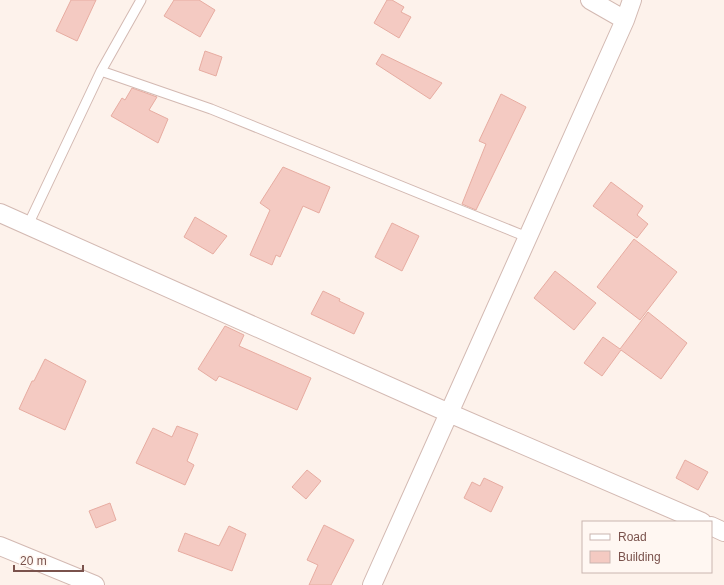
<svg xmlns="http://www.w3.org/2000/svg" width="724" height="585" font-family="Arial,sans-serif">
	<rect width="100%" height="100%" fill="#fdf2eb"/>
	<path fill="#f4cac2" stroke="#e7aca1" d="M 71,0 L 96,0 L 77,41 L 56,31 Z
		M 174,0 L 199,0 L 215,10 L 200,37 L 164,16 Z
		M 387,0 L 392,0 L 404,7 L 401,12 L 411,17 L 399,38 L 374,23 Z
		M 205,51 L 222,57 L 216,76 L 199,70 Z
		M 382,54 L 442,83 L 430,99 L 376,64 Z
		M 132,88 L 157,97 L 149,110 L 168,119 L 158,143 L 111,116 L 122,98 L 125,100 Z
		M 501,94 L 526,107 L 476,210 L 462,204 L 486,144 L 479,141 Z
		M 283,167 L 330,187 L 319,213 L 303,206 L 280,257 L 276,255 L 272,265 L 250,255 L 270,210 L 260,203 Z
		M 611,182 L 643,206 L 637,215 L 648,224 L 637,238 L 593,206 Z
		M 195,217 L 227,236 L 213,254 L 184,237 Z
		M 392,223 L 419,236 L 402,271 L 375,257 Z
		M 634,239 L 677,272 L 640,320 L 597,287 Z
		M 555,271 L 596,303 L 574,330 L 534,298 Z
		M 323,291 L 340,299 L 339,301 L 364,313 L 354,334 L 311,314 Z
		M 648,312 L 687,343 L 661,379 L 621,350 L 602,376 L 584,363 L 603,337 L 620,349 Z
		M 225,326 L 244,335 L 239,346 L 311,378 L 297,410 L 219,376 L 216,381 L 198,369 Z
		M 45,359 L 86,381 L 65,430 L 19,409 L 32,381 L 34,381 Z
		M 177,426 L 198,434 L 187,461 L 194,465 L 185,485 L 136,463 L 153,428 L 172,437 Z
		M 685,460 L 708,472 L 698,490 L 676,478 Z
		M 307,470 L 321,481 L 306,499 L 292,487 Z
		M 484,478 L 503,487 L 491,512 L 464,498 L 472,482 L 480,486 Z
		M 110,503 L 116,520 L 96,528 L 89,511 Z
		M 324,525 L 354,540 L 331,585 L 309,585 L 318,565 L 307,560 Z
		M 229,526 L 246,534 L 232,571 L 178,551 L 185,533 L 219,546 Z"/>
	<g fill="none" stroke-linecap="round" stroke-linejoin="round">
		<g stroke="#d3b9b2" stroke-width="11">
			<path id="service" d="M 101,71 L 211,109 L 527,237
				M 28,225 L 101,71 L 141,0"/>
		</g>
		<g stroke="#d3b9b2" stroke-width="20">
			<path id="minor" d="M 590,0 L 625,20
				M 0,213 L 449,413 L 702,522
				M 711,526 L 724,532
				M 0,546 L 95,585
				M 372,585 L 625,20 L 632,0"/>
		</g>
		<use href="#service" stroke="#fff" stroke-width="9"/>
		<use href="#minor" stroke="#fff" stroke-width="18"/>
	</g>
	<rect x="582" y="521" width="130" height="52" fill="#fff7f2" stroke="#cab5b0"/>
	<rect x="590" y="534" width="20" height="6" fill="#ffffff" stroke="#cab5b0"/>
	<text x="618" y="541" font-size="12" fill="#7a524c">Road</text>
	<rect x="590" y="551" width="20" height="12" fill="#f4cac2" stroke="#cab5b0"/>
	<text x="618" y="561" font-size="12" fill="#7a524c">Building</text>
	<path d="M14 565v6h69v-6" fill="none" stroke="#7a524c" stroke-width="2"/>
	<text x="20" y="565" font-size="12" fill="#7a524c" stroke="#fff7f2" stroke-width="3" paint-order="stroke">20 m</text>
</svg>
